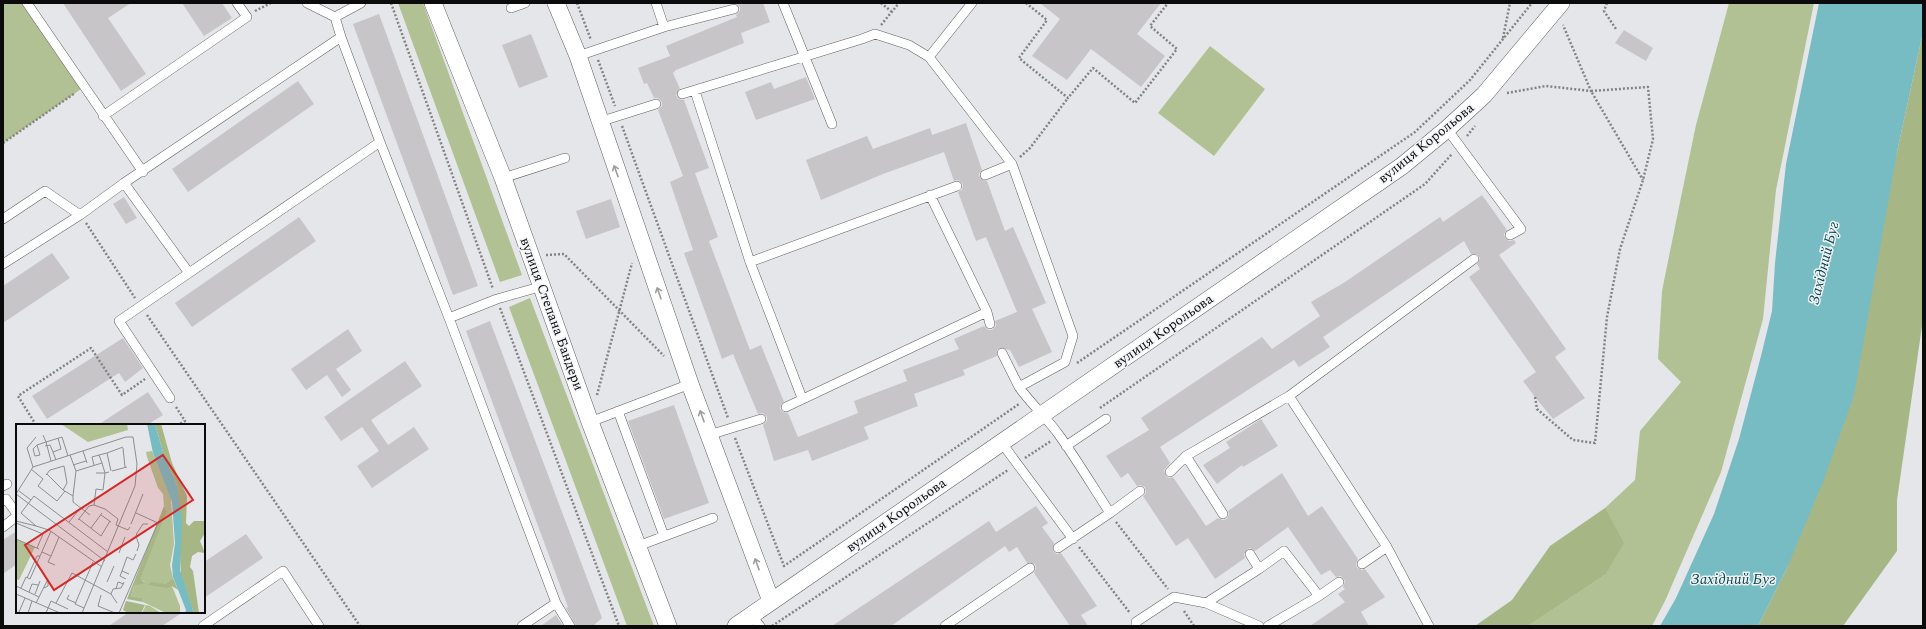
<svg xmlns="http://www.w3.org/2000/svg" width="1926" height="629" font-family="Spectral,serif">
	<rect width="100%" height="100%" fill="#e5e6e9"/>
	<path fill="#b1c193" d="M 3,3 L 27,3 L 84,87 L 3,143 Z
		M 398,3 L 423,3 L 522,275 L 500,282 Z
		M 1729,3 L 1814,3 L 1776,190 L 1763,319 L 1721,472 L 1665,601 L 1652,626 L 1528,626 L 1605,575 L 1605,508 L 1635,480 L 1640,431 L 1681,382 L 1658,359 L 1662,291 L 1680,202 L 1696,125 Z
		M 1210,46 L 1265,89 L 1214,156 L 1158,113 Z
		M 530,298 L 654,626 L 627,626 L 509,307 Z"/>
	<path fill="#a6b684" d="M 1923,32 L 1923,319 L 1897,500 L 1897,551 L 1843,626 L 1758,626 L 1787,568 L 1897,152 Z
		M 1605,508 L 1624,543 L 1605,575 L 1528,626 L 1475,626 L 1512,600 L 1550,546 Z"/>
	<path fill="#77bcc2" d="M 1819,3 L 1923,3 L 1923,32 L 1897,152 L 1854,395 L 1823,482 L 1787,568 L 1758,626 L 1660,626 L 1676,598 L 1714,514 L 1739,439 L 1761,356 L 1772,311 L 1775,263 L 1786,164 Z"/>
	<path fill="#c8c5c8" d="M 63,3 L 131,3 L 108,18 L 146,74 L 121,91 Z
		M 182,3 L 222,3 L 232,18 L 204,36 Z
		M 732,3 L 763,3 L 770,22 L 741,33 L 744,43 L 676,70 L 673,73 L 680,89 L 676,95 L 678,99 L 684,100 L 709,168 L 695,173 L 718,237 L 709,241 L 750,350 L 761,345 L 784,402 L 781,404 L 780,409 L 783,412 L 788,413 L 798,437 L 858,413 L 854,401 L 907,381 L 903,370 L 959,349 L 954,339 L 984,326 L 988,330 L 992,330 L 996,326 L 995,321 L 1017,312 L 986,237 L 976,241 L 958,192 L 962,190 L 963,184 L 958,180 L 954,181 L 944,152 L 883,174 L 821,200 L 806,160 L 867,136 L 873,149 L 930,128 L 932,135 L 966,123 L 982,170 L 979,174 L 980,178 L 987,181 L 1005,231 L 1013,227 L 1046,303 L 1032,309 L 1052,352 L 1019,367 L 1010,350 L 1000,348 L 997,350 L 997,356 L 963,370 L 965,375 L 914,394 L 918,406 L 864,427 L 869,439 L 812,461 L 808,450 L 774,461 L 763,425 L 767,421 L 767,417 L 763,413 L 758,414 L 733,354 L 722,359 L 684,253 L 693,250 L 670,182 L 683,176 L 658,110 L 662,106 L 662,102 L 658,98 L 654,98 L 647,83 L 644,84 L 638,68 L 670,56 L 666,46 L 737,17 L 736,15 L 740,11 L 740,7 L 736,3 Z
		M 1040,3 L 1161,3 L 1137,34 L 1165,56 L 1141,87 L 1091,49 L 1067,80 L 1032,56 L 1060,19 Z
		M 379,14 L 478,286 L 453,295 L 353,24 Z
		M 1624,30 L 1653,48 L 1646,61 L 1615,43 Z
		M 531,34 L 548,77 L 519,88 L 502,45 Z
		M 806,77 L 815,99 L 756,120 L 745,92 L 771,82 L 774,89 Z
		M 298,81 L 314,104 L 188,192 L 172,169 Z
		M 1482,195 L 1507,230 L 1504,234 L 1505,238 L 1509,241 L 1514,240 L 1516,243 L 1499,255 L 1566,349 L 1555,357 L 1585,398 L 1553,419 L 1535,397 L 1523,381 L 1536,372 L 1469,277 L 1480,269 L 1477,264 L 1480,258 L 1477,254 L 1471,254 L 1464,241 L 1323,337 L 1330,347 L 1299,367 L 1294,360 L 1160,447 L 1170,463 L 1164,470 L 1166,476 L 1169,478 L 1173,477 L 1206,526 L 1218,518 L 1223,520 L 1227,519 L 1229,514 L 1228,511 L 1282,473 L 1308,516 L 1322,506 L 1358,559 L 1356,564 L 1357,568 L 1362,570 L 1365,569 L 1385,597 L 1361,612 L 1369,626 L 1310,626 L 1345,602 L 1338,594 L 1345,589 L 1343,587 L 1345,581 L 1341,576 L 1336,577 L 1330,570 L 1321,575 L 1288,527 L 1255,551 L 1250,548 L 1247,549 L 1244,554 L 1245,558 L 1215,579 L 1188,538 L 1176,546 L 1143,496 L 1146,493 L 1145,487 L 1140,485 L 1137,486 L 1128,473 L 1121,478 L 1106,456 L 1149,430 L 1141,418 L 1262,337 L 1272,349 L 1320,316 L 1311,302 L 1345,282 L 1440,217 L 1443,222 Z
		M 124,197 L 137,218 L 126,224 L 113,204 Z
		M 611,199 L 620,227 L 586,239 L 576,211 Z
		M 299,217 L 316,241 L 192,327 L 175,303 Z
		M 52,253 L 70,278 L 3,323 L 3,286 Z
		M 490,321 L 602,618 L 593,626 L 576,626 L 566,608 L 568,607 L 466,331 Z
		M 348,329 L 362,351 L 336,369 L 351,390 L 342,397 L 327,375 L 306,390 L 291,369 Z
		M 123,338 L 143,368 L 125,382 L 119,373 L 47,419 L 32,396 Z
		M 405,361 L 422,386 L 371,420 L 388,445 L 414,427 L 429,449 L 372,488 L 357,466 L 379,451 L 362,427 L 341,441 L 324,417 Z
		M 148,392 L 163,415 L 147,425 L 98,425 Z
		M 674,405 L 709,503 L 664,519 L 628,421 Z
		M 1261,419 L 1278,446 L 1243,467 L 1242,465 L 1217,484 L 1203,465 L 1230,448 L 1226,442 Z
		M 1036,506 L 1048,523 L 1042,527 L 1054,543 L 1053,551 L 1056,554 L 1061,553 L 1097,606 L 1081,615 L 1088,626 L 1070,626 L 1034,573 L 1036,568 L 1035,564 L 1027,563 L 1017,547 L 1009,552 L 1005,546 L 891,626 L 832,626 L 989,521 L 996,532 Z
		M 17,531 L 17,564 L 3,574 L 3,540 Z
		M 246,534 L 263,558 L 204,598 L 204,562 Z
		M 129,612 L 183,612 L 162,626 L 109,626 Z
		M 556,615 L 563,626 L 541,626 Z"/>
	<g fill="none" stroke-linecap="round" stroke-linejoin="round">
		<g stroke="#5f6063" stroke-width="10">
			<path id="lane" d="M 27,3 L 143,172
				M 307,3 L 335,17 L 341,37 L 380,142 L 449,318 L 556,603 L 570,626
				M 656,3 L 664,27
				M 783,3 L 832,124
				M 511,8 L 525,3
				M 335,17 L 361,3
				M 578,56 L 664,27 L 734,9
				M 929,57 L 972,3
				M 695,91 L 750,262 L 802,398
				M 682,94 L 862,39 L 875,34 L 909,45 L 929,57 L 1012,164 L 1073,336 L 1065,362 L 1019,387 C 1031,404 1047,418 1059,435 C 1077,460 1093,487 1110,513 L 1140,491
				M 103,116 L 247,17 L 237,3
				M 599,122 L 656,104
				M 1447,129 L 1521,229 L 1510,235
				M 985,175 L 1012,164
				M 503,178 L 565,158
				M 124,183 L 189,273 L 380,142
				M 930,195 L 987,312 L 990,324
				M 3,219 L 45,191 L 80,215
				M 750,262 L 957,186
				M 3,264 L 80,215 L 124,183 L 341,37
				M 449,318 L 497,299 L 543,286
				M 1002,353 L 1019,387
				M 1289,396 L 1387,547 L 1429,626
				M 170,398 L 119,321 L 189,273
				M 786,407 L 987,312
				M 618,411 L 664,536
				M 590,422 L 690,384
				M 709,435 L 761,419
				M 1001,442 L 1073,539
				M 1066,446 L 1106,419
				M 1186,456 L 1223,514
				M 1170,472 L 1186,456 L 1289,396 L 1474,259
				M 3,486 L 7,484
				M 3,501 L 6,499 L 17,514
				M 3,527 L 17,516
				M 638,546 L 713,518
				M 1058,548 L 1110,513
				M 1250,554 L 1259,569
				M 1362,564 L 1387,547
				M 1206,603 L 1259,626
				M 751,615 L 760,626
				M 203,626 L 283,571 L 319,626
				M 522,626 L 556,603
				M 945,626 L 1030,568
				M 1136,626 L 1136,622 L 1174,597 L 1206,603 L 1259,569 L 1284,551 L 1319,596 L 1339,582
				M 1268,626 L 1319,596"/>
		</g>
		<g stroke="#5f6063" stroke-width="18">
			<path id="street" d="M 433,3 L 503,178 L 590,422 L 668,626
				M 556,3 L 578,56 L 690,384 L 771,601
				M 736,626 L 1402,166 L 1447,129 L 1484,95 L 1561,3"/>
		</g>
		<path stroke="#838385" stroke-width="2.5" stroke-dasharray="2 2" stroke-linecap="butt" d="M 391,3 L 493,289
			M 577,3 L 591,40
			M 881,3 L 892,12
			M 1026,3 L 1047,20 L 1019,58 L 1068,98 L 1093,68 L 1135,103 L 1177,49 L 1150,26 L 1168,3
			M 1607,3 L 1604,11 L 1616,29
			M 255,11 L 271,3
			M 881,25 L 899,3
			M 1503,38 L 1510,3
			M 598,60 L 615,106
			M 1507,93 L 1546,86 L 1591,91 L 1563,25
			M 622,126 L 728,418
			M 1467,136 L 1475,126
			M 3,143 L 75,93
			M 1020,157 L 1030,148 L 1068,98
			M 86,223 L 135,298
			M 546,255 L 564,254 L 664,356
			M 500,308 L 619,626
			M 147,315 L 360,626
			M 1077,363 L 1415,132 L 1470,80 L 1532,3
			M 597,395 L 632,263
			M 1535,397 L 1537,409 L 1573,440 L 1595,443 L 1607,317 L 1620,249 L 1643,180 L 1653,139 L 1648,87 L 1591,91 L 1643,180
			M 176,407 L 185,421 L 178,425
			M 1100,408 L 1425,184 L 1452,154
			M 36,425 L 18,396 L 91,348 L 122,395 L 145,379
			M 735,438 L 784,566 L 1019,404
			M 1025,458 L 1051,441
			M 1116,522 L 1168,589
			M 1079,547 L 1130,613
			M 1184,611 L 1194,626
			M 772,626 L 1008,470"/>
		<use href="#lane" stroke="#fff" stroke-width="9"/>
		<use href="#street" stroke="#fff" stroke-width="17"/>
	</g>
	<defs><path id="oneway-shaft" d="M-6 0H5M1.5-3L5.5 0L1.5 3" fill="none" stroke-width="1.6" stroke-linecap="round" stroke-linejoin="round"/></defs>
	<g stroke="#9d9d9e">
		<use href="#oneway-shaft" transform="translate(616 171) rotate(-110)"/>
		<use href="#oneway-shaft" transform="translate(659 293) rotate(-109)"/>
		<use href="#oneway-shaft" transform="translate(702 416) rotate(-110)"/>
		<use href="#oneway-shaft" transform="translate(757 564) rotate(-110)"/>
	</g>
	<g text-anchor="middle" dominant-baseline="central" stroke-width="3" stroke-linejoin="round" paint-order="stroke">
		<g font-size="14" fill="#0b0b0c" stroke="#f2f3f6">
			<text transform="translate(1426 143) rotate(-39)">вулиця Корольова</text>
			<text transform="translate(552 314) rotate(70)">вулиця Степана Бандери</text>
			<text transform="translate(1163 331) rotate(-35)">вулиця Корольова</text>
			<text transform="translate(896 515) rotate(-35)">вулиця Корольова</text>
		</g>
		<g font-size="15" font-style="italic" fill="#05484d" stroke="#f2f3f6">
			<text transform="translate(1824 263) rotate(-76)">Західний Буг</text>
			<text x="1733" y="579">Західний Буг</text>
		</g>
	</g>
	<g transform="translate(16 424)">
		<rect width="189" height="189" fill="#e5e6e9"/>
		<path d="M 45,0 L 111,0 L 112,6 L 72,18 ZM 136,27 L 155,74 L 158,120 L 154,141 L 157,154 L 149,160 L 132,161 L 156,162 L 164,182 L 164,189 L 150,189 L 127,178 L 126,174 L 115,172 L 118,162 L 129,158 L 123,155 L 151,87 L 148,82 L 147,70 L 142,64 L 131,33 L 130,28 ZM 0,115 L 19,123 L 3,156 L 0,155 ZM 130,181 L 134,182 L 145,189 L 126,189 Z" fill="#b1c193"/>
		<path d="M 139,0 L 145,0 L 156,39 L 171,72 L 170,99 L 173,102 L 178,97 L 189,97 L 189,109 L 184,117 L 189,129 L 182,128 L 176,132 L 174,143 L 177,147 L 183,189 L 178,189 L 165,152 L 161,62 L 147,28 ZM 148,82 L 151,87 L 124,155 L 129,159 L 118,162 L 115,172 L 126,174 L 127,178 L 111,175 ZM 157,154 L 162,166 L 156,162 L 151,164 L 132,161 L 135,158 L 149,160 ZM 110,177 L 129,181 L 125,189 L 112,189 L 107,186 Z" fill="#a6b684"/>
		<path d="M 131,0 L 139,0 L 147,28 L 161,62 L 166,98 L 164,146 L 178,189 L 169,189 L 170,186 L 157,153 L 156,141 L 159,119 L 156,78 L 137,29 Z" fill="#77bcc2"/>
		<path fill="none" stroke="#8e8e91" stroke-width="1" d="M 27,11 L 30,18 L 46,13 L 52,32M 21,21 L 30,18 L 35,37M 21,21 L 24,31 L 19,32 L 17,25 ZM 29,22 L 34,21 L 37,28M 107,24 L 109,43M 67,27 L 71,39M 91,29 L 107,23M 54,31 L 60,47 L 86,39 L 83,31 L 76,33 L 78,41M 83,31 L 91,29 L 95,47M 40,36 L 37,28 L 45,25 L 42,14M 86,39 L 89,49 L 93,48M 57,41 L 70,37M 17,43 L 11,24 L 20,13M 15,45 L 27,55 L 22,62 L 41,77 L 49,67M 96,47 L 111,43M 31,50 L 47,66M 30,51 L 34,46 L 48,42 L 51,59 L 47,66 L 57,72 L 57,78 L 74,91M 3,67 L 15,76M 0,70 L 17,43 L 110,13 L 117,13 L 121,40 L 119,62 L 66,189M 0,70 L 89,137M 57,72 L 60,47M 78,81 L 80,65 L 87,66 L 89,49 L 80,49M 85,91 L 95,98M 63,95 L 85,112M 62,96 L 73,82 L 78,81 L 89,85 L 102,95 L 100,101 L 112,106 L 114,103M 0,97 L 20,102M 53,98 L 62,87M 0,99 L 27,110 L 21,124M 115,100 L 127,70M 75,104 L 86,89M 85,112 L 94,97M 0,115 L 23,125M 121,127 L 123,121 L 120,112 L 121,109 L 127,100 L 132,100M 26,128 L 35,132 L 43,113M 103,129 L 109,113M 35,132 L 32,138 L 39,141M 86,143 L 33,106 L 20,102 L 5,89 L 18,72 L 92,128M 106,147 L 104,152 L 110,155M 113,150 L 106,147 L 111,133 L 117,136 L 120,130M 11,154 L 21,132 L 24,132M 91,158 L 98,142M 0,162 L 23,173 L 20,179M 5,164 L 10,153 L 14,155 L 35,107M 28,164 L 32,162 L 32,156 L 33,159M 100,165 L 102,158 L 108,160M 13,168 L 16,160 L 22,161M 0,170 L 44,189M 19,170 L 24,157M 53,171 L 51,175 L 60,179M 85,171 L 82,182 L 99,189M 23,173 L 32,155M 40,179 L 56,149 L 95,170M 101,179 L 95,170 L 97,165 L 105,164 L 108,158M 68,184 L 59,180 L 77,138M 3,188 L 9,174M 12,189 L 16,177M 30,189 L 35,177 L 52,185M 103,189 L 142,99 L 120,89"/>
		<path fill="#d62828" fill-opacity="0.15" stroke="#d62828" stroke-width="2" d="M 147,31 L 177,76 L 38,166 L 9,121 Z"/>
		<rect width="189" height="189" fill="none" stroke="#0b0b0c" stroke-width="2"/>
	</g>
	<rect width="1926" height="629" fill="none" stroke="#0b0b0c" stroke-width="8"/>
</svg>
